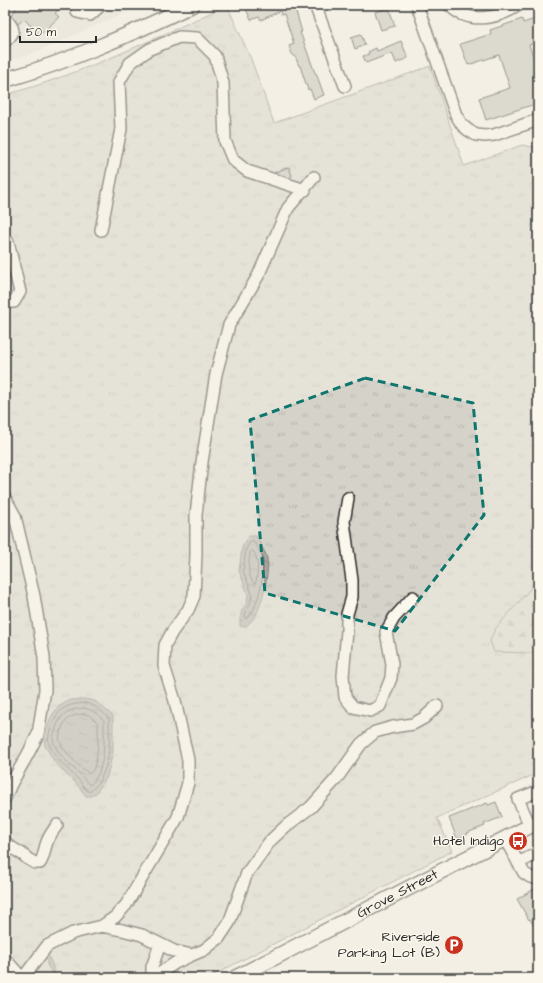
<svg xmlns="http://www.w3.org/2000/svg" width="543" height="983" font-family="'Architects Daughter',sans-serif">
	<defs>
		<pattern id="grass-tufts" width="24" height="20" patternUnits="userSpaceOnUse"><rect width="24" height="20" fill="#d5d2c9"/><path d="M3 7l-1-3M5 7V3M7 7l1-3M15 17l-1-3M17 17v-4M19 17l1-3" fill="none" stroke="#b7b4ad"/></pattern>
		<pattern id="forest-firs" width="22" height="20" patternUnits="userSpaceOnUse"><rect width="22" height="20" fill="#d5d2c9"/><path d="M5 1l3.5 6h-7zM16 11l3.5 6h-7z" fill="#b7b4ad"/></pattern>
		<pattern id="water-ripples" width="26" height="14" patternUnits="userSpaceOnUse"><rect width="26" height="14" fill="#aca9a2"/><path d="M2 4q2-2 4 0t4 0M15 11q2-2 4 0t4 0" fill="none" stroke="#8c8a84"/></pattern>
	</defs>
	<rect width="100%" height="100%" fill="#f3efe4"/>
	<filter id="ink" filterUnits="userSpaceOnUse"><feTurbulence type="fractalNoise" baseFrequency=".025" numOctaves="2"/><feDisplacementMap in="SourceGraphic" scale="8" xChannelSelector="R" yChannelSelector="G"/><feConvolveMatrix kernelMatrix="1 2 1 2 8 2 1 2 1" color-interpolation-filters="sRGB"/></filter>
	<g filter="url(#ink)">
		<path fill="#e4e0d6" d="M 5,5 L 143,5 L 40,50 L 26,56 L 5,62 Z"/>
		<path fill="url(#grass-tufts)" stroke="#807e7a" d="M 227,5 L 251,59 L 274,123 L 430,66 L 464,166 L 522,145 L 538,148 L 538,773 L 437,818 L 452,851 L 208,978 L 5,978 L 5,95 C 82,74 154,39 227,5 Z"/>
		<path fill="url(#forest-firs)" stroke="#807e7a" d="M 538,580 L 538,655 L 532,653 L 494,652 L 490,641 L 495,629 Z"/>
		<path fill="url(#water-ripples)" stroke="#787772" d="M 249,536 L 256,536 C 259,542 263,549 266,555 C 271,569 262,607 254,618 C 252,621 248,624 245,627 L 240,626 L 240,618 L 242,610 L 247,604 L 248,594 L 239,571 L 242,548 Z
			M 85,699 L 95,701 L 113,716 L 113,752 L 107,777 L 101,786 L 96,793 L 91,796 L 86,796 L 76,783 L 66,774 L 54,761 L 45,746 L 44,737 L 51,717 L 58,707 L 70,700 Z
			M 48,954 L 57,978 L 52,978 L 51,971 L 47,965 L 47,960 L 44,955 Z"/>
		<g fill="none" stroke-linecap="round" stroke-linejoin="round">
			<path stroke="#5f5d5b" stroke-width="1" d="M 253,540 C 256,545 260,551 262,557 C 266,570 258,612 246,619 L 245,617 L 246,611 L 250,605 L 252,594 L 243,571 L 246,549 L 251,541 Z
				M 252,551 L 254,552 C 259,562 258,571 256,582 L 255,584 C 246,576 249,563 250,553 Z
				M 85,703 C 95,705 103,711 109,719 C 109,729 110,740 109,750 C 108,764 101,785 89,792 C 84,789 82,783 77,778 C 67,769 56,759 50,746 C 47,740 49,733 51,728 C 57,709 66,704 85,703 Z
				M 84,708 C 92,710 99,714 104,721 C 104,740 106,772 90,785 C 86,783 85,779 82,776 C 72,766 58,756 54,743 C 52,739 54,734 55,731 C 61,713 66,710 84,708 Z
				M 84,714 L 89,715 L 98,723 C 98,736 99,766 90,774 C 78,766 63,752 59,739 C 63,722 66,715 84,714 Z"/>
		</g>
		<path fill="#c0beb6" stroke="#2b2b2b" d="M 12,5 L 64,5 L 55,13 L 59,17 L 40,35 L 24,19 L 18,24 L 11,15 L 16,10 Z
			M 256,5 L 294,5 L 302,32 L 300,32 L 315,73 L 316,73 L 324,95 L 314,99 L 310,89 L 308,90 L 300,66 L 299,66 L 295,56 L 293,56 L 289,46 L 294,44 L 284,14 L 281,15 L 280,11 L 261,20 L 259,17 L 251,20 L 246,9 Z
			M 389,8 L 395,26 L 381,30 L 375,12 Z
			M 538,18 L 538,42 L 529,45 L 538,71 L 538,103 L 486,120 L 479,98 L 510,88 L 499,55 L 468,65 L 460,44 L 491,34 L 490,30 L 522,19 L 523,23 Z
			M 361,34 L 365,45 L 355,49 L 351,37 Z
			M 401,41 L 408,58 L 396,63 L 392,53 L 366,63 L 363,56 L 369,54 L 368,52 L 376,48 L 377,51 Z
			M 289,167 L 292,176 L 289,178 L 276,173 L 275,172 Z
			M 496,802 L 502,817 L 484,824 L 485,826 L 467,833 L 468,834 L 457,839 L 449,818 L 487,803 L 488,805 Z
			M 538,887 L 538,933 L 530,919 L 529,920 L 517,899 Z"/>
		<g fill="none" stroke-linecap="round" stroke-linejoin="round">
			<g stroke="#2b2b2b" stroke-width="14">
				<path id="minor" d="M 78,5 L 77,12 L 90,15 L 101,5
					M 315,5 L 345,86
					M 417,5 L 456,115 L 462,125 L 468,130 L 476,135 L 485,136 L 494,135 L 538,120
					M 449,5 C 469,25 497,19 519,5
					M 5,18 C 14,28 17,32 5,41
					M 101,230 L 121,129 L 119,82 L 130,63 L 150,49 L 179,37 L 197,38 L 215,56 L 223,83 L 225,141 L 233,160 L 247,171 L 305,190
					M 5,242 L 8,242 L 20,292 L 14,302 L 5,302
					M 5,498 L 15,516 L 34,596 L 44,657 L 45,690 L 38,734 L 28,754 L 11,784 L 5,798
					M 348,498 L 344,522 L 352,580 L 352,597 L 347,614 L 347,631 L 343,676 L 345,697 L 353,707 L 370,711 L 380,706 L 391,678 L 392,664 L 386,632 L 394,618 L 413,597
					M 530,826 L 518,799 L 538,791
					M 505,839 L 524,873 L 530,877 L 538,879
					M 5,841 L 9,846 L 22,854 L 28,859 L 35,863 L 40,863 C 44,857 44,851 46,845 C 48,837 53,831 57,825
					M 518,863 L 538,853
					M 102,926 L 122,930 L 142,935 L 174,951 L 192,955 L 204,950 L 219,938 L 229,923 L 247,873 L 270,841 L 286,826 L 311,807 L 337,778 L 361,744 L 375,732 L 393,727 L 413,724 L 424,718 L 437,706
					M 160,944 L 152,967 L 152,973 L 156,976 L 175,963 L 192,955
					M 5,959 L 22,978
					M 23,978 L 47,946 L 73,933 L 102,926 L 115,917 L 126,905 L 178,817 L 188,783 L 188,760 L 175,701 L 164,666 L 165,645 L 172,632 L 188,610 L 194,596 L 196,555 L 196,515 L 202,462 L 216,374 L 229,325 L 258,276 L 288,208 L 314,177"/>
			</g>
			<g stroke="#2b2b2b" stroke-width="17">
				<g id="major">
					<path d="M 5,80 C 70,61 131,34 192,5"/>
					<path id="s1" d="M 235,978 L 463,860 L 538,822"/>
				</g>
			</g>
			<use href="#minor" stroke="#fbf7ec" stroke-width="11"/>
			<use href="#major" stroke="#fbf7ec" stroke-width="14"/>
		</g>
	</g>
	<path d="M0 0H543V983H0ZM 365,378 L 473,403 L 484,515 L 395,631 L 265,593 L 250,420 Z" fill="#f3efe4" fill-opacity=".55" fill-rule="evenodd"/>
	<path fill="none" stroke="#0f766e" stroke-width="3" stroke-dasharray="8 5" stroke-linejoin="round" d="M 365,378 L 473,403 L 484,515 L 395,631 L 265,593 L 250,420 Z"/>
	<defs>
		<g id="bus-disc" transform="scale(1)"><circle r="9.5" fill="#c8321e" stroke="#fbf7ec"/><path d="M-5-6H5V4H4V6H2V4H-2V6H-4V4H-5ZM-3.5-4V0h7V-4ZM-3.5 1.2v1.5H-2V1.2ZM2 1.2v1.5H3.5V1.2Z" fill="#fff"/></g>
		<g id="parking-disc" transform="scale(1)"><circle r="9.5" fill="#c8321e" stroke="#fbf7ec"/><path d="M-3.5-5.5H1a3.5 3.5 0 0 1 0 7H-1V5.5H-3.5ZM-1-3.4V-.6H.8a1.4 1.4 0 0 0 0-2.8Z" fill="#fff"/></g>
	</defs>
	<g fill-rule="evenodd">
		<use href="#bus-disc" x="518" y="841"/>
		<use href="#parking-disc" x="454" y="945"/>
	</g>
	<g text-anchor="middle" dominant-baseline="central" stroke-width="3" stroke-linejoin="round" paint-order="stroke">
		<g font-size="14" fill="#2b2b2b" stroke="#fbf7ec" text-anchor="end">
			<text x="504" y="841">Hotel Indigo</text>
			<text x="440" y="937">Riverside<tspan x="440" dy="16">Parking Lot (B)</tspan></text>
		</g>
		<g font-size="14" fill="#2b2b2b" stroke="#fbf7ec">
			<text stroke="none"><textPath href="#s1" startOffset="183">Grove Street</textPath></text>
		</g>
	</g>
	<rect width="543" height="983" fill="none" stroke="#fbf7ec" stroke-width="20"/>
	<rect x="10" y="10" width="523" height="963" fill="none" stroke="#2b2b2b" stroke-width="1.5" filter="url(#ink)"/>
	<path d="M20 36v6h76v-6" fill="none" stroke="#2b2b2b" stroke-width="2"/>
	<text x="26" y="36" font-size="12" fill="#2b2b2b" stroke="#fbf7ec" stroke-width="3" paint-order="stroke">50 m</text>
</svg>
